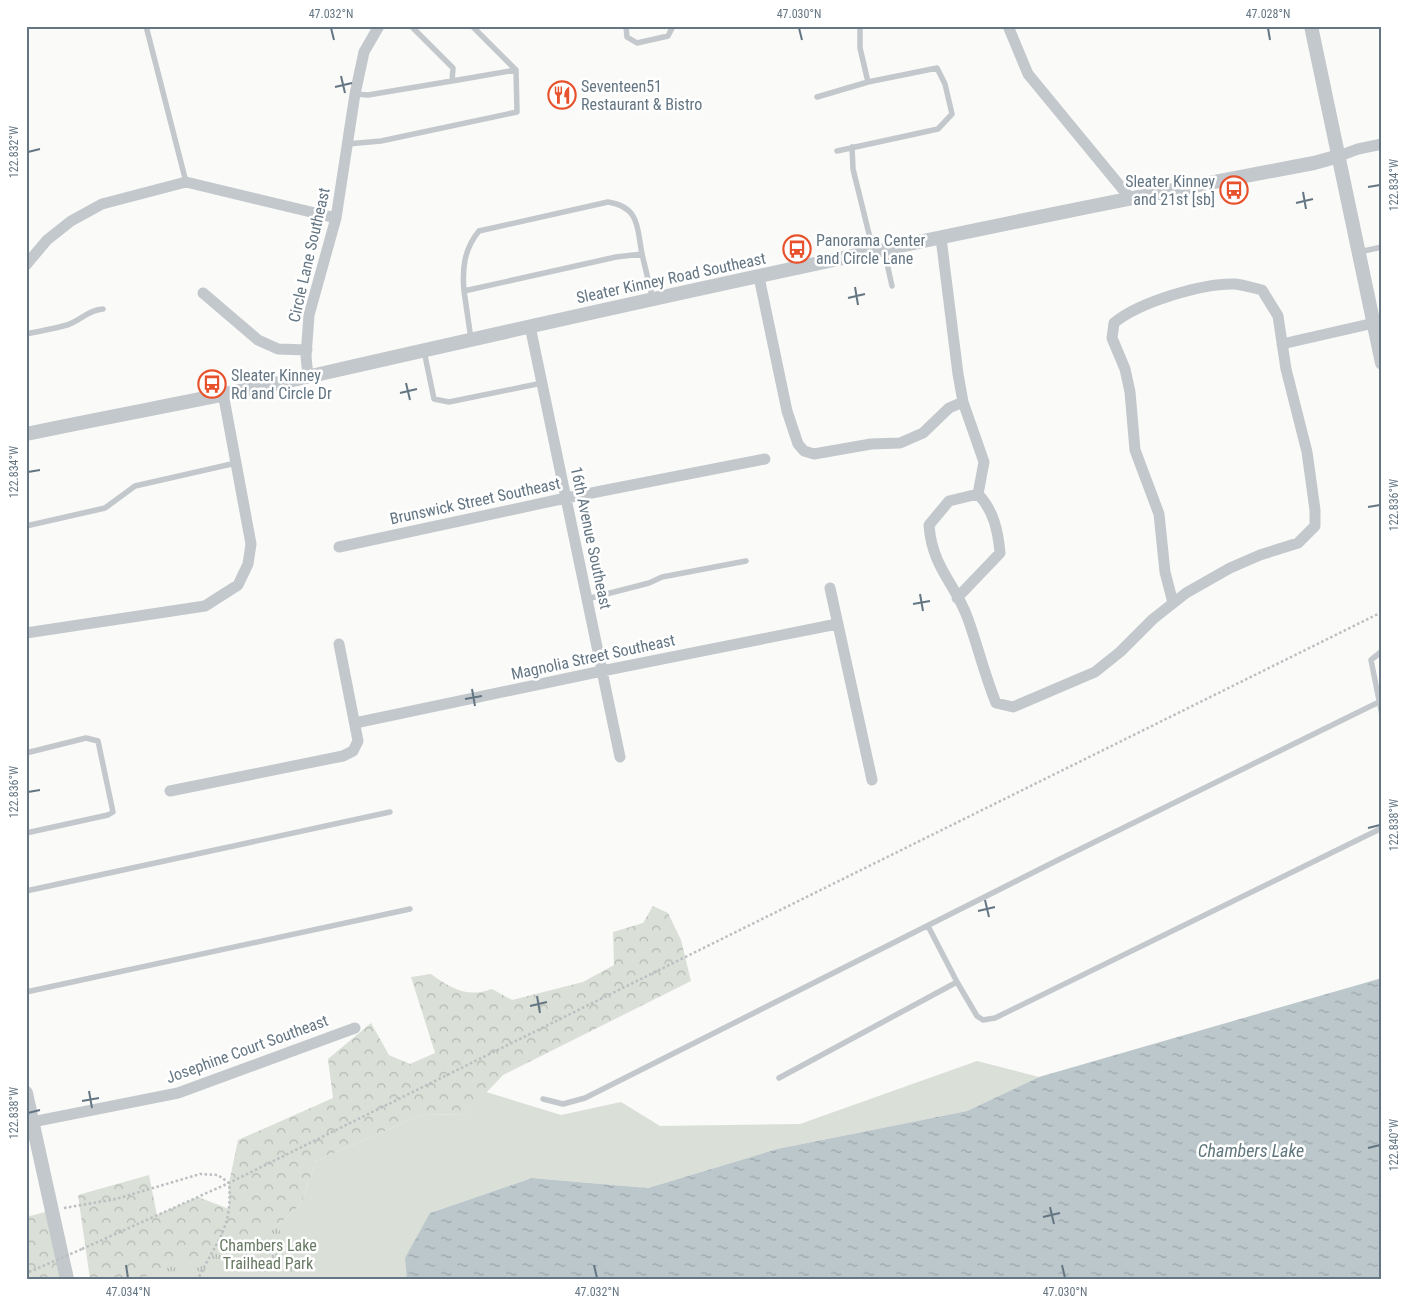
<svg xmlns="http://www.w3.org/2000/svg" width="1408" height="1305" font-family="'Roboto Condensed',sans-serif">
	<defs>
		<pattern id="forest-crowns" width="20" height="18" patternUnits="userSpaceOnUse" patternTransform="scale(1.25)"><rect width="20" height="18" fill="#dadfd7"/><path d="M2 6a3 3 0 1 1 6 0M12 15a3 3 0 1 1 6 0" fill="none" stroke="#b4b9b4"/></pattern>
		<pattern id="park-tufts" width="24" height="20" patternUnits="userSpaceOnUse" patternTransform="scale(1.25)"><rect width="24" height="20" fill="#dadfd7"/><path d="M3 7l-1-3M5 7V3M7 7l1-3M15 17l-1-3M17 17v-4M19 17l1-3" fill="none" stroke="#b4b9b4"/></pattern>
		<pattern id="water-ripples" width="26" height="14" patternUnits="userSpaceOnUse" patternTransform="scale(1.25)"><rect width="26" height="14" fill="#bbc7cb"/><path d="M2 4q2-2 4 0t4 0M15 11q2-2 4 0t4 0" fill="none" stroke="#9ca6aa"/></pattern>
	</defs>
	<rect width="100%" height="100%" fill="#fafaf8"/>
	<path fill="#dadfd7" d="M 977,1061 L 1039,1077 L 967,1111 L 777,1149 L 648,1188 L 532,1178 L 430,1213 L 411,1279 L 259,1279 L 256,1245 L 301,1204 L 316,1161 L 424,1114 L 465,1115 L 486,1092 L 561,1115 L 621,1102 L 660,1126 L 800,1124 Z"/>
	<path fill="url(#forest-crowns)" d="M 653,906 L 668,913 L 681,940 L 691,981 L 503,1075 L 465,1115 L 424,1114 L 316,1161 L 301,1204 L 256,1245 L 139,1279 L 90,1279 L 78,1195 L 149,1175 L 157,1215 L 198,1197 L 229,1209 L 229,1183 L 238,1140 L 333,1098 L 328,1059 L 371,1023 L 389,1055 L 410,1064 L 435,1053 L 411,977 L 431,974 C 452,989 467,998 492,989 L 512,1000 L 583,982 L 614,965 L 613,932 L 643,923 Z
		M 53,1210 L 67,1279 L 26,1279 L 26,1217 Z"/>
	<path fill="url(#park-tufts)" d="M 276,1226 L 317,1279 L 139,1279 Z"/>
	<path fill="url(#water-ripples)" d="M 1382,978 L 1382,1279 L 407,1279 L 405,1258 L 430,1213 L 532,1178 L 648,1188 L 777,1149 L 967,1111 L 1039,1077 Z"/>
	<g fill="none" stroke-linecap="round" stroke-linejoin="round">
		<path stroke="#bbbfc2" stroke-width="2.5" stroke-dasharray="2.5 2.5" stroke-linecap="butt" d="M 64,1208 L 116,1199 L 200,1174 L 218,1175 L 229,1183 C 233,1229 216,1241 198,1279
			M 82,1249 L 229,1183 L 1382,612
			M 26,1273 L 29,1272"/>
		<path stroke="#c3c8cc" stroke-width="5.5" d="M 146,26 L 186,182
			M 626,26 L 627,37 L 637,43 L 668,36 L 673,26
			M 860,26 L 860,48 L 868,82
			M 452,81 L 516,70
			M 355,94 L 368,95 L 452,81 L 453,68 L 411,26
			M 817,97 L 868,82 L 937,68 L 945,84 L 952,114 L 938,129 L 837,151
			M 347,144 L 381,141 L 517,112 L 516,70 L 472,26
			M 852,147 L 853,169 L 873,250
			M 884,250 L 892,286
			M 1359,252 L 1382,247
			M 464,291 C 462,269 464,249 479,231 L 608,202 C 640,207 637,228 642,254
			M 26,334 C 39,331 54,329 67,325 C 80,321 88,310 103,309
			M 471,339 L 464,291 L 616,257 L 642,254 L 653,300
			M 424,351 L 434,399 L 449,402 L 542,383
			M 26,526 L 105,508 L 135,486 L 236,463
			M 587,599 L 649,583 L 662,577 L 746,561
			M 1382,651 L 1371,660 L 1382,715
			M 26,753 L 86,738 L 98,741 L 113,812 L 108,815 L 26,833
			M 26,891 L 390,812
			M 928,926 L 957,982
			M 26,992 L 410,909
			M 779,1078 L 957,982 L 977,1016 L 983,1020 L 995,1018 L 1382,828
			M 543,1099 L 563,1104 L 585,1098 L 1054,862 L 1379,702"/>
		<path stroke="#c3c8cc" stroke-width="11" d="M 1008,26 L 1028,74 L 1130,198
			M 1339,156 L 1358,149 L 1382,144
			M 941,238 L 958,374 L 963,402 L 984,462 L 978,494
			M 26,265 L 47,240 L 71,221 L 102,204 L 186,182 L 336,218
			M 759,277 L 787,411 L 798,444 L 804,451 L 814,454 L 871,444 L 900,443 L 923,433 L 949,408 L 963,402
			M 203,293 L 258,340 L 278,349 L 307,350
			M 530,326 L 620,757
			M 1282,344 L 1374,323
			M 308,377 L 306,356 L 309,315 L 336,218 L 355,94 L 364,52 L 379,26
			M 978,494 L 949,501 L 929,525 C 932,568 956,584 968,619 C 978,647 985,676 996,703 L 1013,707 L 1095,672 L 1120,652 L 1153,619 L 1186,593 L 1230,568 L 1260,555 L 1298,543 L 1315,526 L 1315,510 L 1307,452 L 1286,369 L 1278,316 L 1262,290 C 1253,288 1244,285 1235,284 C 1203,283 1139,302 1114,323 L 1112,338 L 1125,369 L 1130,392 L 1135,450 L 1159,514 L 1165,572 L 1173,603
			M 339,547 L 566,498 L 765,459
			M 830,588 L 872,780
			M 957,598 L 1000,553 C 998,531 994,511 978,494
			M 26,633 L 205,606 L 238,585 L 248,564 L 251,544 L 223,393
			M 355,723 L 602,671 L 837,624
			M 170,791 L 343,756 L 353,751 L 358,741 L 339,644
			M 32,1122 L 178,1093 L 355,1028"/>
		<path stroke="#c3c8cc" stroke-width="14" d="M 1311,26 L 1382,363
			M 26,434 C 121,414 217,397 311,376 C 644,300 979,226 1314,163 L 1339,156
			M 26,1093 L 67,1279"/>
		<path stroke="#bbbfc2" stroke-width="2.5" stroke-dasharray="2.5 2.5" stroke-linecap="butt" d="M 29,1272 L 82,1249"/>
	</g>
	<path fill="none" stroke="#647683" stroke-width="2" d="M 331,28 L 334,40M 799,28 L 802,40M 1268,28 L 1270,40M 341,76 L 345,93M 335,87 L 352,83M 28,152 L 40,149M 1368,187 L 1380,185M 1303,192 L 1306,209M 1296,203 L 1313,199M 855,287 L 858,305M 848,298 L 865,294M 406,383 L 410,400M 400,393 L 417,389M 28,472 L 40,470M 1368,507 L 1380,505M 920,594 L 923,611M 913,604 L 930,601M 472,689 L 475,706M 465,699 L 482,696M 28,792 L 40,790M 1368,828 L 1380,825M 985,900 L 989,917M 978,911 L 995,907M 537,996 L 540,1013M 530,1006 L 547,1002M 89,1091 L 92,1108M 82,1101 L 99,1098M 28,1113 L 40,1110M 1368,1148 L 1380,1145M 1050,1207 L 1054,1224M 1043,1217 L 1060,1213M 126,1265 L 128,1278M 594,1265 L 597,1278M 1062,1265 L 1065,1278"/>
	<defs>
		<g id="restaurant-ring" transform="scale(1.4375)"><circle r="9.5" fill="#fff" stroke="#e7512b" stroke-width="1.5"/><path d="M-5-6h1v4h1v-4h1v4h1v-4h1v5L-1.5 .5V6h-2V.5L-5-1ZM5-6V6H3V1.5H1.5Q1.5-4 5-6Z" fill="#e7512b"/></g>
		<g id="bus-ring" transform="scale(1.4375)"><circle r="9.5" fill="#fff" stroke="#e7512b" stroke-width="1.5"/><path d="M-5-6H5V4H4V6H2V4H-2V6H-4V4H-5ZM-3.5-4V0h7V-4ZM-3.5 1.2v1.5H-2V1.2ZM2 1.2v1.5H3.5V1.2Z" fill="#e7512b"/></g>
	</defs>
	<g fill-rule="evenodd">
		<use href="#restaurant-ring" x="562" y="95"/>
		<use href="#bus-ring" x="1234" y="190"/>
		<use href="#bus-ring" x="797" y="249"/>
		<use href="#bus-ring" x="212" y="384"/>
	</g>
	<g text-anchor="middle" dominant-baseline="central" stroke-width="5" stroke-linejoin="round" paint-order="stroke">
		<g font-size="16" fill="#647683" stroke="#fff" text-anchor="start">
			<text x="581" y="86">Seventeen51<tspan x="581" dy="18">Restaurant &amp; Bistro</tspan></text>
			<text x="1215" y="181" text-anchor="end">Sleater Kinney<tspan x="1215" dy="18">and 21st [sb]</tspan></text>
			<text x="816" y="240">Panorama Center<tspan x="816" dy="18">and Circle Lane</tspan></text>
			<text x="231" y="375">Sleater Kinney<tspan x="231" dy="18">Rd and Circle Dr</tspan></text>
		</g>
		<g font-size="16" fill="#647683" stroke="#fff">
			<text transform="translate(309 255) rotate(-77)">Circle Lane Southeast</text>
			<text transform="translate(671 278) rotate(-12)">Sleater Kinney Road Southeast</text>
			<text transform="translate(475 501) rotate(-12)">Brunswick Street Southeast</text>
			<text transform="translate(591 538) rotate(78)">16th Avenue Southeast</text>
			<text transform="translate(593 657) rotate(-12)">Magnolia Street Southeast</text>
			<text transform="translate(247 1049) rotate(-20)">Josephine Court Southeast</text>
		</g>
		<g font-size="16" fill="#687a63" stroke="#fff">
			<text x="268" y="1245">Chambers Lake<tspan x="268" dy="18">Trailhead Park</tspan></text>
		</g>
		<g font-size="18" font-style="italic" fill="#5f767c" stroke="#fff">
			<text x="1251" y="1150">Chambers Lake</text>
		</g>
	</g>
	<rect width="1408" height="1305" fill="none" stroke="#ffffff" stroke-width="55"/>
	<rect x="28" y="28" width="1352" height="1250" fill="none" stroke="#647683" stroke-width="2"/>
	<g font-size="12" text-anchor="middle" fill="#647683">
		<text x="331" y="18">47.032°N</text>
		<text x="799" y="18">47.030°N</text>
		<text x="1268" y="18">47.028°N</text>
		<text transform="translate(14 152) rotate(-90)" y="4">122.832°W</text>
		<text transform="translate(1394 185) rotate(-90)" y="4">122.834°W</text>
		<text transform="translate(14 472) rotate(-90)" y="4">122.834°W</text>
		<text transform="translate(1394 505) rotate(-90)" y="4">122.836°W</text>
		<text transform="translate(14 792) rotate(-90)" y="4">122.836°W</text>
		<text transform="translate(1394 825) rotate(-90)" y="4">122.838°W</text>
		<text transform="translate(14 1113) rotate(-90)" y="4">122.838°W</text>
		<text transform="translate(1394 1145) rotate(-90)" y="4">122.840°W</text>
		<text x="128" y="1296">47.034°N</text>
		<text x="597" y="1296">47.032°N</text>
		<text x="1065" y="1296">47.030°N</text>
	</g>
</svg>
